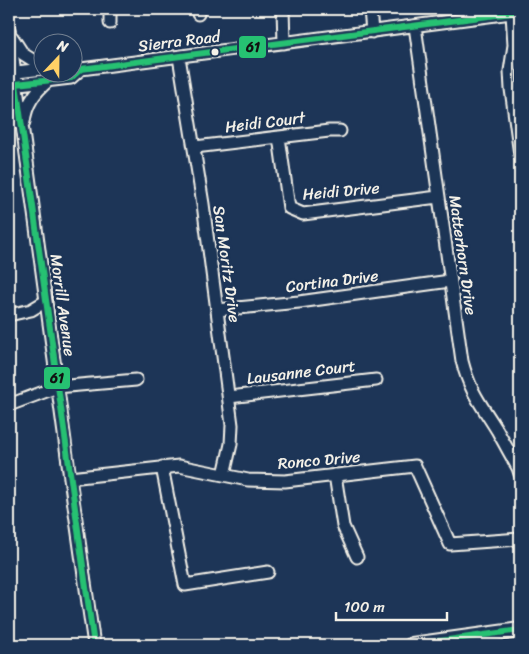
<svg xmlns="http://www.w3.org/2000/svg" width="529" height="654" font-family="Sriracha,sans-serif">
	<rect width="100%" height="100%" fill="#1d3557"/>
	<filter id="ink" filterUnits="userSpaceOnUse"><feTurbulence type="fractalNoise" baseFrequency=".02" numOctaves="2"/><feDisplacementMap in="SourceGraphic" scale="10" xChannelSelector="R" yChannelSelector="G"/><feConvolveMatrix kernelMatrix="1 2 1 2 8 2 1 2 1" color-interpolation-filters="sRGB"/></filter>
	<g filter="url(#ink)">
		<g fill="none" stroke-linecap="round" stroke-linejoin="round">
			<g stroke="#f4f1e8" stroke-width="15">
				<path id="minor" d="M 110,9 L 110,23
					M 198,9 L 198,14
					M 283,9 L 284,43
					M 370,9 L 372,32
					M 512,14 L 514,45 L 510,71 L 511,89 L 520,155
					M 415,26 L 462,361 C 470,392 481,404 497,430 C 504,443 511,455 518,468 L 520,474
					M 9,29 L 70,478 L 94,645
					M 12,37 L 23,54 L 42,66
					M 179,57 L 203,204 L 232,425 L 231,444 L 224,475
					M 72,67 L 81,69 L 520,12
					M 9,73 L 42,69
					M 11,85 L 71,78 L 81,69
					M 9,108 L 21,125
					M 24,122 C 26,104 35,92 48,81
					M 279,137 L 289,208 L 303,214 L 438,197
					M 195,147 L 329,131 L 340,131
					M 217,310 L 299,302 L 450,281
					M 9,315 L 31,310 L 46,301
					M 229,397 L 376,380
					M 9,405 L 57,387 L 136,380
					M 162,467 L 185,585 L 268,572
					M 335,475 L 343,526 L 357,557
					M 70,478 L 179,466 L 248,480 L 285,481 L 415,466 L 450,544 L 520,539"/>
			</g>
			<g stroke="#f4f1e8" stroke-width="18">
				<path id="major" d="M 412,645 L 520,630"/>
			</g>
			<use href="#minor" stroke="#1d3557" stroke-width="11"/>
			<use href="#major" stroke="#1d3557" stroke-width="14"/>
			<g stroke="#1d3557" stroke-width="10">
				<path id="bus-1" d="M 94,645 L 16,84 L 71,78 L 81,69 L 520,12
					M 412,645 L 520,630"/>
			</g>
			<use href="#bus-1" stroke="#26c172" stroke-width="6"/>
		</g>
	</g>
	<circle fill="#f4f1e8" stroke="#1d3557" stroke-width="2" cx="215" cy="52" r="4.5"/>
	<g text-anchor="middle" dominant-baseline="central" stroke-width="5" stroke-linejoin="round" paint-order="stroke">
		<g font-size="16" fill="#f4f1e8" stroke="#1d3557">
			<text transform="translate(179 41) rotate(-7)">Sierra Road</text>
			<text transform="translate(265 122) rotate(-7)">Heidi Court</text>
			<text transform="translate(341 191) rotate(-5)">Heidi Drive</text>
			<text transform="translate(463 255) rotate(82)">Matterhorn Drive</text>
			<text transform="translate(227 264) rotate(82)">San Moritz Drive</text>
			<text transform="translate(332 281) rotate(-7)">Cortina Drive</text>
			<text transform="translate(63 305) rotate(82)">Morrill Avenue</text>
			<text transform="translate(301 372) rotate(-7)">Lausanne Court</text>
			<text transform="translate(319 460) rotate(-5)">Ronco Drive</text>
		</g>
	</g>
	<g stroke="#1d3557" stroke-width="2">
		<rect x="238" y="35" width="29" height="24" rx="5" fill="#26c172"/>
		<rect x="43" y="366" width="28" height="24" rx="5" fill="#26c172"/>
	</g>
	<g font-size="14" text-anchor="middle" font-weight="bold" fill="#111">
		<text x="253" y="52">61</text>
		<text x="57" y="383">61</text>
	</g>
	<rect width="529" height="654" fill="none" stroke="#1d3557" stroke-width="30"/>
	<rect x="15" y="15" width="499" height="624" fill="none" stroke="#f4f1e8" stroke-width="2" filter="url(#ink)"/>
	<g transform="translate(58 58) rotate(22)"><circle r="24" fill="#1d3557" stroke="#738091"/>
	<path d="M0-4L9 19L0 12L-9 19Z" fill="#ffd166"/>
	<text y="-8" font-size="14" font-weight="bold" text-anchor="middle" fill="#f4f1e8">N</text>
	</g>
	<path d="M336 612v8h111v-8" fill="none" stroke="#f4f1e8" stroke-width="2.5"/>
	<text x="344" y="612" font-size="15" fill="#f4f1e8" stroke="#1d3557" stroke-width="4" paint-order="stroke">100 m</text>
</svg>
